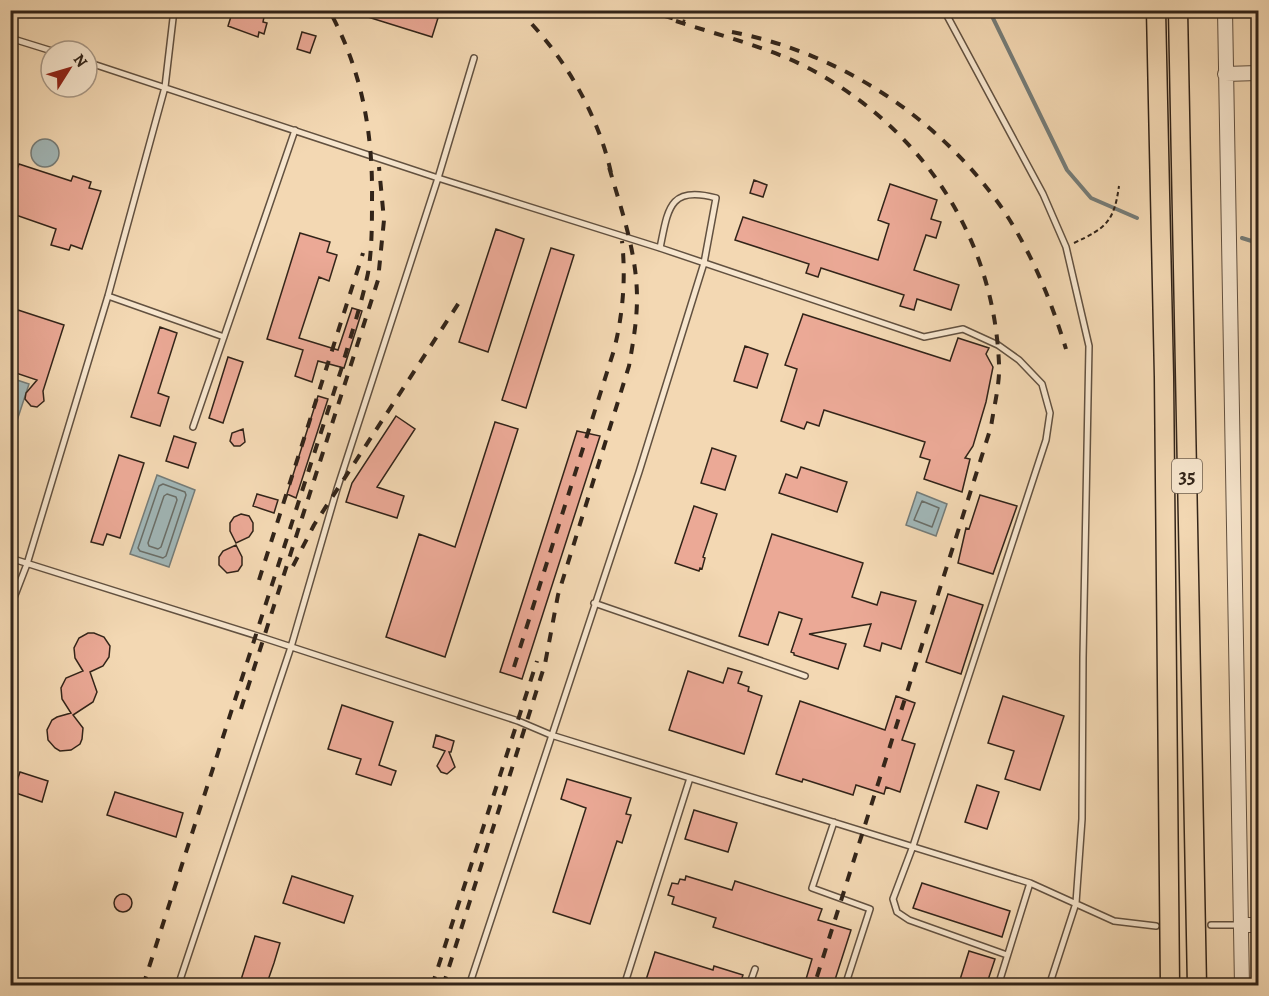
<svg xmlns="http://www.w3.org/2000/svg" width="1269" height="996" font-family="Alegreya,serif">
	<rect width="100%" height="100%" fill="#f3d8b3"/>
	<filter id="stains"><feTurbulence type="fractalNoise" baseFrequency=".00333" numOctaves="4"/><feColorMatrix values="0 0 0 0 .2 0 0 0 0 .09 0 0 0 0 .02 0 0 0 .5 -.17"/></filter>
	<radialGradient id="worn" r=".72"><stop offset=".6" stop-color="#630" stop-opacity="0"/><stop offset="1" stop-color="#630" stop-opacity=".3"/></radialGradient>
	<path fill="#a1b7b8" stroke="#757c78" stroke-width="1.5" d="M31 153a14 14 0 1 1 28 0a14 14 0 1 1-28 0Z
		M 11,378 L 29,384 L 11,439 L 10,378 Z
		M 157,475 L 195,490 L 169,567 L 130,554 Z
		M 917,492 L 947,504 L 936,536 L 906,525 Z"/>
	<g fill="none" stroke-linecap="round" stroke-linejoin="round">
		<path stroke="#6a6e68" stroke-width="1.5" d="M 163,484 L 185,492 L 186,495 L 166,556 L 163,558 L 140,551 L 138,548 L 159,486 Z
			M 167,494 L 176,497 L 177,500 L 161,547 L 158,549 L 149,546 L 148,543 L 164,496 Z
			M 922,501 L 939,508 L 932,527 L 914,520 Z"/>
		<path stroke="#757c78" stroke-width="4" d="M 989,10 L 1067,170 L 1091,198 L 1137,218
			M 1242,238 L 1258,243"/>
	</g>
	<path fill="#eba996" stroke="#322419" stroke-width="1.5" d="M 233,10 L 245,10 L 264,17 L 263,22 L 267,23 L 264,34 L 259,32 L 258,37 L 228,26 Z
		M 356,10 L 414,10 L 438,18 L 432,37 L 355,13 Z
		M 302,32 L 316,36 L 310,53 L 297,49 Z
		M 19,164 L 71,181 L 73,176 L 91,182 L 89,188 L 101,191 L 82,249 L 71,245 L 69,250 L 51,245 L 56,229 L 10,213 L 10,188 Z
		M 754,180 L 767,185 L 763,197 L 750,193 Z
		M 890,184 L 937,200 L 931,219 L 941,222 L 936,238 L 926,235 L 914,270 L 959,285 L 951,310 L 917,299 L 914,310 L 900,306 L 904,295 L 821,268 L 818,277 L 806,273 L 809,264 L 735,240 L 743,217 L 878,260 L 889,224 L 878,220 Z
		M 496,229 L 524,239 L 488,352 L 459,342 Z
		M 300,233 L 330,242 L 327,252 L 337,255 L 329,281 L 319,277 L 299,338 L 338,350 L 352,308 L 362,311 L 344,368 L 318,361 L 312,382 L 295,376 L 303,350 L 267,339 Z
		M 551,248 L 574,255 L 526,408 L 502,400 Z
		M 18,310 L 64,325 L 43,391 L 44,401 L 37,407 L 31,406 L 25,399 L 26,393 L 37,380 L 10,371 L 10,333 Z
		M 803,314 L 950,361 L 958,338 L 989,348 L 986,354 L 993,367 L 986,402 L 973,446 L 965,458 L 970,459 L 962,492 L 924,479 L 930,460 L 920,457 L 925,442 L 824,410 L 819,426 L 807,422 L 804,429 L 781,421 L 797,369 L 785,365 Z
		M 160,327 L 177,333 L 158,393 L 169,397 L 160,426 L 131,417 Z
		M 745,346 L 768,354 L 757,388 L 734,381 Z
		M 228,357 L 243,362 L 223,423 L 209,418 Z
		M 318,396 L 328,399 L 296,498 L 287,494 Z
		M 396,416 L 415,429 L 377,487 L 404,496 L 397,518 L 346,502 L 352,483 Z
		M 495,422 L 518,429 L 445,657 L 386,637 L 419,534 L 455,547 Z
		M 243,429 L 245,442 L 240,446 L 234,446 L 230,441 L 232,433 Z
		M 577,431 L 600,436 L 522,679 L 500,672 Z
		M 174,436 L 196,443 L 188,468 L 166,461 Z
		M 712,448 L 736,456 L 725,490 L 701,483 Z
		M 119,455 L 144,463 L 120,538 L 107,534 L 103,545 L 91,542 Z
		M 801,467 L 847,482 L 837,512 L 779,493 L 786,474 L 797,478 Z
		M 257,494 L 278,500 L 274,513 L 253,506 Z
		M 980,495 L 1017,506 L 993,574 L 958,563 L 966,528 L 969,529 Z
		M 694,506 L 717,514 L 703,557 L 705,558 L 702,569 L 700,568 L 699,571 L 675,563 Z
		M 241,514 L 249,516 L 253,523 L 253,531 L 249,537 L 236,543 L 230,531 L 230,523 L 234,517 Z
		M 772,534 L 863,563 L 852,597 L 877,605 L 881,592 L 916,601 L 901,649 L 882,643 L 880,651 L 864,646 L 871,624 L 809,634 L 846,644 L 838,669 L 794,655 L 794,653 L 791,652 L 802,619 L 779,612 L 768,645 L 739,636 Z
		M 236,545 L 242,557 L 242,565 L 238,571 L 227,573 L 219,565 L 219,557 L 223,551 Z
		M 948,594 L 983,605 L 961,674 L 926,662 Z
		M 88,633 L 94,633 L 104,637 L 110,646 L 109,657 L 103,666 L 90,672 L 97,692 L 93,702 L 73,715 L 83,728 L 82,739 L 80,744 L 71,750 L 60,751 L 55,748 L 48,740 L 47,730 L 52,720 L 57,717 L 71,713 L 62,699 L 61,688 L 66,678 L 83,671 L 75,658 L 74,648 L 79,638 Z
		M 728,668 L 742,672 L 738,683 L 749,687 L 748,691 L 762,696 L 744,754 L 669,730 L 688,671 L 723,683 Z
		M 896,696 L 915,703 L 902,740 L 915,744 L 900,792 L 886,787 L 884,794 L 856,785 L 853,795 L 803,779 L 802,782 L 776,774 L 800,701 L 885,730 Z
		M 1003,696 L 1064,716 L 1040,790 L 1005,779 L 1014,751 L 988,743 Z
		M 342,705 L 393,722 L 379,765 L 396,771 L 391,785 L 356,774 L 361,759 L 328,749 Z
		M 436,735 L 454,741 L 451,752 L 449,752 L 455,767 L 447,774 L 441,772 L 437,766 L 445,751 L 433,747 Z
		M 20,772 L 48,781 L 42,802 L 13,792 Z
		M 567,779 L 631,798 L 626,814 L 631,815 L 627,827 L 622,843 L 617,841 L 590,924 L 553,912 L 586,808 L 561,799 Z
		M 977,785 L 999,792 L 987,829 L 965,822 Z
		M 115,792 L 183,813 L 176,837 L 107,815 Z
		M 694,810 L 737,823 L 728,852 L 685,839 Z
		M 292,876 L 353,896 L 344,923 L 283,903 Z
		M 686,876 L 732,890 L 735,881 L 822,909 L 818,920 L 851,930 L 833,986 L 804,986 L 812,959 L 713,927 L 716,918 L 672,904 L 674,897 L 668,895 L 672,883 L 678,884 L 680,879 L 685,880 Z
		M 922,883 L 1010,911 L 1002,937 L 913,908 Z
		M114 903a9 9 0 1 1 18 0a9 9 0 1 1-18 0Z
		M 255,936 L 280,943 L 274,963 L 266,986 L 239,986 Z
		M 969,951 L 995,959 L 986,986 L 958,986 Z
		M 655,952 L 713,970 L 714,966 L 743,975 L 739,986 L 644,986 Z"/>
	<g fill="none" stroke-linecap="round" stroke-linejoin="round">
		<g stroke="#625140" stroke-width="8">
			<path id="service" d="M 944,10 L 1043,194 L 1066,247 L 1089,346 L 1083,658 L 1082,819 L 1076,903 L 1049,986
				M 10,38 L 52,51
				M 87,62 L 438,178 L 660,248 L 924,337 L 963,329 L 998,345 L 1019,360 L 1042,384 L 1050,413 L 1046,440 L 913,846 L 893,899 L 897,912 L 909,920 L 1007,955
				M 108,296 L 224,337
				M 193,427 L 295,130
				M 10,558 L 264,638 L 518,721 L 551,735 L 1030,883 L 1114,921 L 1156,926
				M 594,603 L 805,676
				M 10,608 L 27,564 L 108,296 L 165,87 L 174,10
				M 834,822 L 812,888 L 870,909 L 845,986
				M 1211,925 L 1239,925
				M 178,986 L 291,647 L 337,489 L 438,178 L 474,58
				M 469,986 L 639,472 L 704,263 L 716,198 C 669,185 668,209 660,248
				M 624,986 L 690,778
				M 749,986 L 755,969
				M 998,986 L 1030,883"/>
		</g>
		<g stroke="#625140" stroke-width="16">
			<path id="tertiary" d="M 1225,10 L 1242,986
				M 1225,74 L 1258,73
				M 1241,925 L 1258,925"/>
		</g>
		<g stroke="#322419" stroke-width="21">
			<path id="trunk" d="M 1156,10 L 1164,377 L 1170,986
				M 1178,10 L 1197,986"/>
		</g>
		<path stroke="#322419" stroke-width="2" stroke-dasharray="4.5 3" stroke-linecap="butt" d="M 1074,243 C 1106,228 1114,222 1119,186"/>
		<use href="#service" stroke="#f7e6ce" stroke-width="5"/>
		<use href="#tertiary" stroke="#f7e6ce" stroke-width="14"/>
		<use href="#trunk" stroke="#f3d8b3" stroke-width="18"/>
		<path stroke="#322419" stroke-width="4" stroke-dasharray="10 10" stroke-linecap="butt" d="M 518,10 C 562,52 598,113 611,173
			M 644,10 L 685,22
			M 676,21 C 724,37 777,49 821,75 C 927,136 994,241 999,364 C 1000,384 994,406 991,427 L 814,986
			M 732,32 C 841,53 941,119 1004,211 C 1032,254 1051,300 1066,349
			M 293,566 L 314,525 L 462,298
			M 259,580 L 363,253
			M 514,667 L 614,350 C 623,314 626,278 622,241
			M 241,709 L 378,280 L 384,220 L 379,167
			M 143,986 L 341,370 C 350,338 361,306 368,273 C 372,249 372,224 372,200 C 373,133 362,70 329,10
			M 432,986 L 537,661
			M 443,986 L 545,664 L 558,595 L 629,366 C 633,343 637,321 637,298 C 637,253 621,209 609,167"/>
	</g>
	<g text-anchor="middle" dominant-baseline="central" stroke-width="4.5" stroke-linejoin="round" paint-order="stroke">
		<rect fill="#f7e6ce" stroke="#6d5e4f" stroke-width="1.5" x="1172" y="459" width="30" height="34" rx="4.5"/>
		<g font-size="20" font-weight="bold" fill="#322419">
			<text x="1187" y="476">35</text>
		</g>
	</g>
	<rect width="1269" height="996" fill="none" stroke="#f3d8b3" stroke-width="36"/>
	<rect x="12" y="12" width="1245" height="972" fill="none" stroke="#322419" stroke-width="3"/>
	<rect x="18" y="18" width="1233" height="960" fill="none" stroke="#322419" stroke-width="1.5"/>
	<g transform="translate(69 69) rotate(53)"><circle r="28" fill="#f7e6ce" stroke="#a89886" stroke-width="1.5"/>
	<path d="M0-4.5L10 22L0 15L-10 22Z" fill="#8f2418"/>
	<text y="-9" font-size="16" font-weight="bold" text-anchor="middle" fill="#322419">N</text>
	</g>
	<rect width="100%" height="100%" filter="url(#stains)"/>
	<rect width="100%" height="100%" fill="url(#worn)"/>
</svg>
